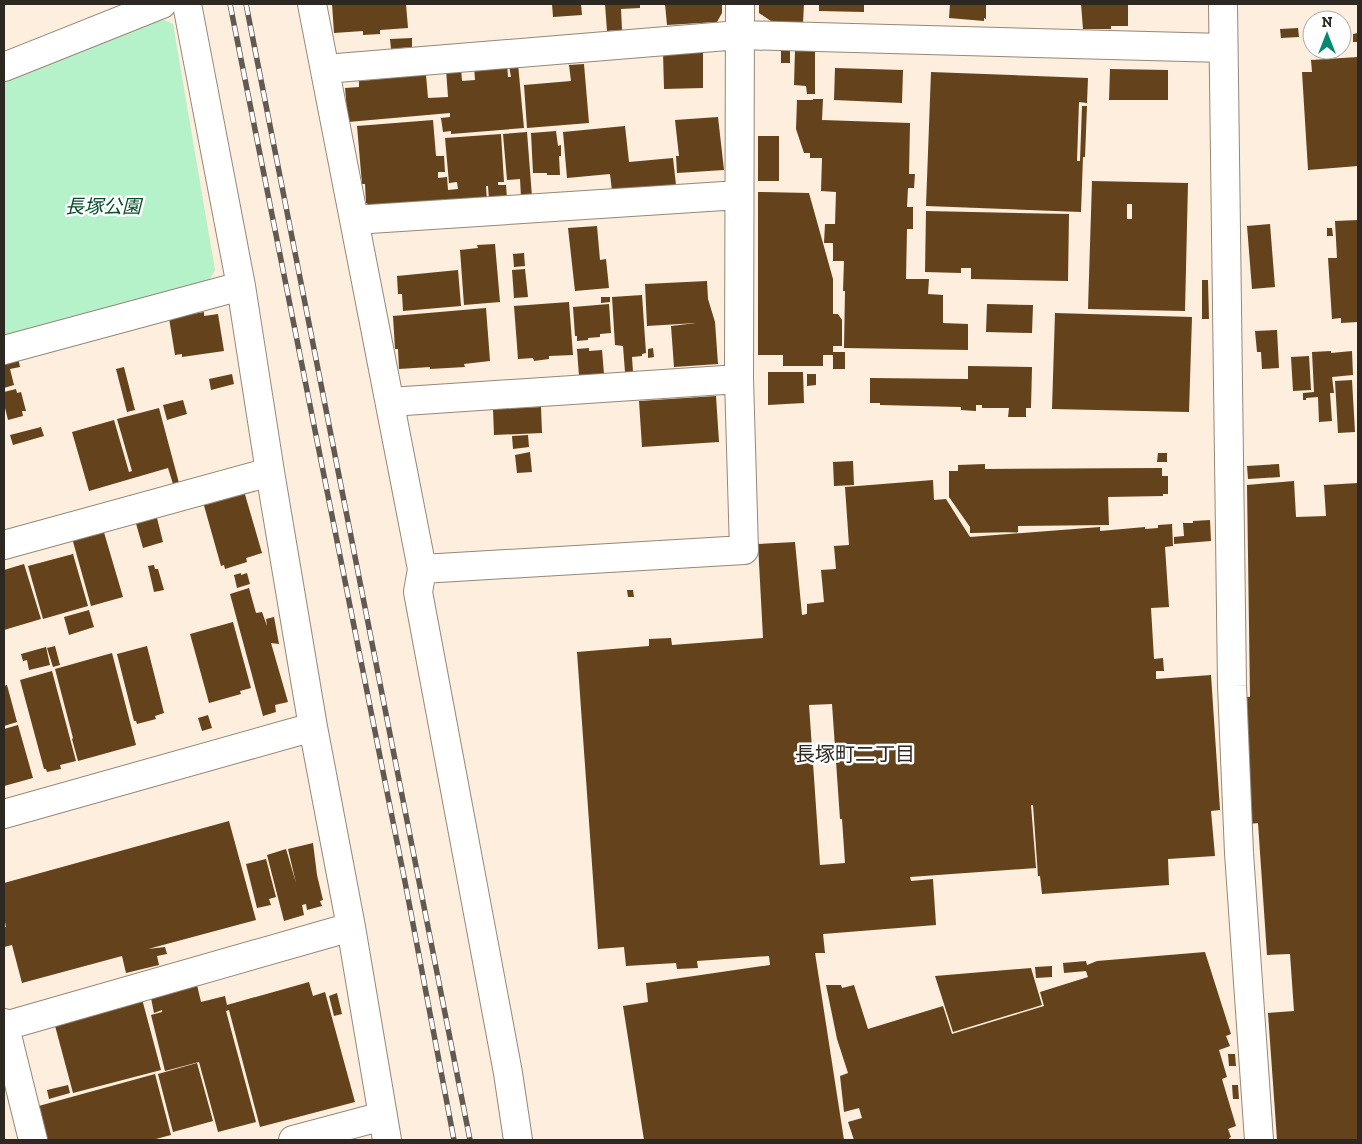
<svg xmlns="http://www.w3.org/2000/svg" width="1362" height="1144" font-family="'Zilla Slab','Noto Sans JP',serif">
	<rect width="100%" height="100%" fill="#fdeede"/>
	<path fill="#b5f2ca" d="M 162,19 L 173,24 L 215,270 L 209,281 L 4,336 L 4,79 Z"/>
	<path fill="#64421b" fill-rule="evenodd" d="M 332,4 L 406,4 L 408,28 L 380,30 L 380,34 L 363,35 L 363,31 L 334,33 Z
		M 552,4 L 581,4 L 582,15 L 553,17 Z
		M 605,4 L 640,4 L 640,8 L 621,9 L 622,30 L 607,31 Z
		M 665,4 L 722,4 L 722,13 L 717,22 L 667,25 Z
		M 759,4 L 804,4 L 803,23 L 771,21 L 759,13 Z
		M 819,4 L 864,4 L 864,12 L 819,11 Z
		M 950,4 L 986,4 L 986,19 L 984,18 L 984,21 L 949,18 Z
		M 1081,4 L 1128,4 L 1128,26 L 1111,26 L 1111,29 L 1083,29 Z
		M 1298,28 L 1299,37 L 1281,38 L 1280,29 Z
		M 1358,33 L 1358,42 L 1353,42 L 1353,34 Z
		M 412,38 L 412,47 L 391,49 L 390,39 Z
		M 781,47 L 790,47 L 790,63 L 781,63 Z
		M 795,50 L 815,51 L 815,94 L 807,94 L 806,86 L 794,85 Z
		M 703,51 L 703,88 L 664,89 L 663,52 Z
		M 1358,57 L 1358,166 L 1308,170 L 1302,72 L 1312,72 L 1311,60 Z
		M 507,63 L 508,77 L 511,77 L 509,66 L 518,64 L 524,128 L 451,134 L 451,131 L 443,132 L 441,118 L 450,117 L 450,113 L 348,122 L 345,88 L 359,87 L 359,81 L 426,75 L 428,98 L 448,97 L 446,69 L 461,68 L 462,81 L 475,80 L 474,66 Z
		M 584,64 L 589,123 L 527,128 L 524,85 L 571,81 L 569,65 Z
		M 835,68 L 903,70 L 902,103 L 834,100 Z
		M 1110,69 L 1168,70 L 1168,100 L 1109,100 Z
		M 931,72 L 1088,78 L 1087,103 L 1079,102 L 1077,161 L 1080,161 L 1082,106 L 1087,106 L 1085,157 L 1083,157 L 1081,212 L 926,206 Z
		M 813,99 L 823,99 L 822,120 L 910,123 L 909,174 L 915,174 L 914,188 L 908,188 L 907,207 L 913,207 L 913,229 L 907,229 L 906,279 L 929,279 L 928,294 L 943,295 L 943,323 L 968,324 L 968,350 L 844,348 L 845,291 L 843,291 L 844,261 L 833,261 L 833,243 L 824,243 L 825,224 L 835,224 L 836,192 L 821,191 L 822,158 L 810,158 L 810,153 L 804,153 L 796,129 L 797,100 L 813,100 Z
		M 718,117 L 724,170 L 677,173 L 676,156 L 679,156 L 675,120 Z
		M 433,120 L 436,156 L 444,156 L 445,172 L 438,172 L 438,178 L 447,177 L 448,190 L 458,189 L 457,182 L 449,183 L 445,138 L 501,134 L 504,182 L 498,182 L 498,185 L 506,185 L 507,199 L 489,200 L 488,186 L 486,186 L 487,202 L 449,205 L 449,199 L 441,200 L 442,206 L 377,209 L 366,203 L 365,184 L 362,184 L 357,126 Z
		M 625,126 L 629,162 L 673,158 L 676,185 L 612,191 L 610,174 L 567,178 L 563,132 Z
		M 556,131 L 558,146 L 561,145 L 561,156 L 559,156 L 560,175 L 547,175 L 547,173 L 533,173 L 531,133 Z
		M 527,132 L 532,197 L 521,197 L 520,179 L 507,180 L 503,134 Z
		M 758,136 L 779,136 L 779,181 L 758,181 Z
		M 1092,181 L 1188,183 L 1185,311 L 1088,309 ZM 1127,204 L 1132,204 L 1132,219 L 1127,219 Z
		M 758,192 L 809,193 L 833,279 L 833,314 L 838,314 L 842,320 L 842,346 L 833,346 L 833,352 L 845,352 L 845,369 L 833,369 L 833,355 L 823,355 L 823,366 L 783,366 L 783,355 L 758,355 Z
		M 926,211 L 1069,214 L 1068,281 L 971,279 L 971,268 L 961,268 L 961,273 L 925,272 Z
		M 1358,220 L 1358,322 L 1341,323 L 1341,318 L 1332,319 L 1328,258 L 1337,258 L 1335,221 Z
		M 1270,224 L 1275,287 L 1252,289 L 1247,226 Z
		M 597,226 L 600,260 L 606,259 L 609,288 L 575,291 L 568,228 Z
		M 1327,228 L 1332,228 L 1333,236 L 1327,236 Z
		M 495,244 L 500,302 L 464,305 L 460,250 L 478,248 L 477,245 Z
		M 524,253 L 525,266 L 514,267 L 513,254 Z
		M 525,269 L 528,297 L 514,298 L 512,270 Z
		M 458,270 L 461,306 L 403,311 L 402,294 L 398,294 L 397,276 Z
		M 1202,280 L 1208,280 L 1209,319 L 1202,319 Z
		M 707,281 L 708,299 L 715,322 L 718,364 L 674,367 L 671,326 L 696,323 L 647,326 L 645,284 Z
		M 642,295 L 646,353 L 642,354 L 642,356 L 632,357 L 633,372 L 625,372 L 623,346 L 615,345 L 612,297 Z
		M 601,297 L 610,297 L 610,302 L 601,303 Z
		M 569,302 L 573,355 L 549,356 L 549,359 L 534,361 L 533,358 L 518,359 L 514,306 Z
		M 609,304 L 611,333 L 600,334 L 600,337 L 588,338 L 588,340 L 577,341 L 577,336 L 575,336 L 573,307 Z
		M 987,304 L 1033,305 L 1032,333 L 986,332 Z
		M 486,308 L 490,361 L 464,364 L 465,367 L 430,369 L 430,367 L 399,369 L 398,349 L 395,349 L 393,316 Z
		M 204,312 L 204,316 L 218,314 L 224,351 L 182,357 L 182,354 L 175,355 L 169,318 Z
		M 1055,313 L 1192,317 L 1189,412 L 1052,409 Z
		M 1277,330 L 1279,368 L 1262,369 L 1261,352 L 1257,352 L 1255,331 Z
		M 589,348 L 589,351 L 602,350 L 604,374 L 579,376 L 577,349 Z
		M 653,348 L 654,357 L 648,358 L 648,349 Z
		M 1331,351 L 1331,353 L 1352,351 L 1353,375 L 1332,377 L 1334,393 L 1330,393 L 1332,421 L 1319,422 L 1318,397 L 1306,398 L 1306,400 L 1303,400 L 1303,393 L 1314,392 L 1312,352 Z
		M 1309,356 L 1311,390 L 1293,391 L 1291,357 Z
		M 18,358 L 20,367 L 10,369 L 14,385 L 4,388 L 4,362 Z
		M 968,366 L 1032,367 L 1031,408 L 1026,408 L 1026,417 L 1008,417 L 1009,408 L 982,408 L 982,405 L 976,405 L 976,411 L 961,410 L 961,407 L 880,405 L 880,403 L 870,403 L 870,378 L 968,379 Z
		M 124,367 L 135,410 L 127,412 L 116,369 Z
		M 768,372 L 803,372 L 804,403 L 768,405 Z
		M 232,374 L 234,384 L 211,390 L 209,379 Z
		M 807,374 L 816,374 L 816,385 L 807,386 Z
		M 1352,380 L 1355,432 L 1338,433 L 1335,381 Z
		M 16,389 L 17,393 L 21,392 L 26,411 L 22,411 L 23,416 L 8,420 L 4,404 L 4,392 Z
		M 716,396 L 719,442 L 642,447 L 639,401 Z
		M 183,400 L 187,414 L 167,420 L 163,405 Z
		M 541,407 L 542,433 L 494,435 L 493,409 Z
		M 159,408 L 179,483 L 173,484 L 168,468 L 89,491 L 72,432 L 114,420 L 129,472 L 132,471 L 117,419 Z
		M 41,427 L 44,436 L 13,445 L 10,435 Z
		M 528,435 L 529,447 L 513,449 L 512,436 Z
		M 530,452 L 532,472 L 517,473 L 515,455 Z
		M 1158,453 L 1167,453 L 1167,462 L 1157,462 Z
		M 853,461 L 854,485 L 834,486 L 833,462 Z
		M 985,464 L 985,469 L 1162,468 L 1162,476 L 1168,476 L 1168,494 L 1163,494 L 1163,496 L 1108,497 L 1109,525 L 1018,526 L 1018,532 L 970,533 L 970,527 L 949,497 L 949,471 L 958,471 L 958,465 Z
		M 1279,464 L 1280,477 L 1248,479 L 1247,466 Z
		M 933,480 L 934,500 L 946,499 L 970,537 L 1100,527 L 1100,531 L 1145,527 L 1145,529 L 1158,528 L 1158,525 L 1172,524 L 1173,546 L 1165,547 L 1169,607 L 1151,608 L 1154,659 L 1163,658 L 1164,671 L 1156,671 L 1156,679 L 1211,675 L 1220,810 L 1211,811 L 1215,856 L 1168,859 L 1169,885 L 1042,894 L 1040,876 L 1038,876 L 1033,805 L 1031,805 L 1036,868 L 910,877 L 911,881 L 933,879 L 936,925 L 823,934 L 825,953 L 815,953 L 844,1140 L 644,1140 L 623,1006 L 648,1002 L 646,983 L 770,965 L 769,956 L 697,961 L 698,968 L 677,969 L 676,963 L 626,966 L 624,947 L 598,949 L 577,652 L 649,646 L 649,639 L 671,638 L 672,645 L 763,638 L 758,544 L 795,542 L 802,615 L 807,614 L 807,604 L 824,602 L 821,570 L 836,569 L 834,546 L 849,545 L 845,487 ZM 832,704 L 840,819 L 842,819 L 845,863 L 820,865 L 809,705 Z
		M 1294,481 L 1296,517 L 1326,516 L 1324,485 L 1358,483 L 1358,1140 L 1277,1140 L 1268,1013 L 1294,1011 L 1290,954 L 1267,955 L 1258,823 L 1249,824 L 1247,697 L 1250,697 L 1247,485 Z
		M 244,491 L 262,553 L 246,558 L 247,562 L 225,569 L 224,565 L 221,566 L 203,502 Z
		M 156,514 L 163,542 L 143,548 L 135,520 Z
		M 1210,520 L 1211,541 L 1174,544 L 1174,537 L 1184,536 L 1183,523 L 1193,523 L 1193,521 Z
		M 103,529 L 123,597 L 91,606 L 72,538 Z
		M 73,554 L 88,606 L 43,619 L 28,566 Z
		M 24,564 L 41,619 L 4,630 L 4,570 Z
		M 154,565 L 155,569 L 158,569 L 164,590 L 154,592 L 148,566 Z
		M 241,573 L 241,575 L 247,573 L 250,584 L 237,588 L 234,575 Z
		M 249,588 L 256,613 L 262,612 L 267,626 L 266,619 L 274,617 L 279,644 L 271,643 L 288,702 L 275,705 L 276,712 L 263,716 L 230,594 Z
		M 627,590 L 633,590 L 634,597 L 628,597 Z
		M 89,610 L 94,627 L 69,635 L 64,617 Z
		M 233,622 L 251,688 L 240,691 L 241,694 L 209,703 L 190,634 Z
		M 55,646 L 60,665 L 53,667 L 47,648 Z
		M 147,646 L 164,713 L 155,716 L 156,719 L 137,724 L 136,721 L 134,721 L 117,654 Z
		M 46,647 L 50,665 L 29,670 L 27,660 L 23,661 L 21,654 Z
		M 112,653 L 136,745 L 78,761 L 72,739 L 73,738 L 55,669 Z
		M 52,671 L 76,761 L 60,765 L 61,769 L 47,772 L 46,769 L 44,769 L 20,680 Z
		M 7,685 L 17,722 L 4,726 L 4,686 Z
		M 208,715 L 212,728 L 202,731 L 198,718 Z
		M 18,725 L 33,778 L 4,786 L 4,729 Z
		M 229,821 L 256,920 L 148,949 L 165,947 L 167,954 L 157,956 L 159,965 L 126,973 L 122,956 L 22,983 L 12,945 L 4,947 L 4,927 L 6,927 L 4,917 L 4,883 Z
		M 313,843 L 317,875 L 323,900 L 320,901 L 322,906 L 307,910 L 306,904 L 302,905 L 304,915 L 284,921 L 267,855 L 286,849 L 296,883 L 288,849 Z
		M 266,859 L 276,897 L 269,899 L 271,905 L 257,908 L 246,864 Z
		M 1205,952 L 1231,1034 L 1226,1036 L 1230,1046 L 1219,1050 L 1227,1077 L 1222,1079 L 1236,1126 L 1228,1129 L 1231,1137 L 1229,1138 L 1229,1140 L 854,1140 L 848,1122 L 862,1118 L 859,1108 L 844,1112 L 840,1076 L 848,1073 L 837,1039 L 826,985 L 841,985 L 842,988 L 854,985 L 868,1029 L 943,1006 L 952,1034 L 1044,1006 L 1040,992 L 1088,977 L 1086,971 L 1064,973 L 1063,963 L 1086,961 L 1087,965 L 1097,961 Z
		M 1052,966 L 1052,977 L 1036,978 L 1035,967 Z
		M 1031,968 L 1042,1005 L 953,1032 L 935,976 Z
		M 309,982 L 313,996 L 325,992 L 355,1102 L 260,1127 L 229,1010 L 226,1011 L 256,1122 L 218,1132 L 199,1062 L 165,1071 L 151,1015 L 162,1012 L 162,1010 L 154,1013 L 151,998 L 197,985 L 201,1002 L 225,996 L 227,1005 Z
		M 337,993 L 342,1014 L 334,1016 L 329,996 Z
		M 142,999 L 161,1070 L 73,1093 L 54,1022 Z
		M 1228,1054 L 1235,1054 L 1236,1066 L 1229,1066 Z
		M 197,1063 L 213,1121 L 173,1132 L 158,1074 Z
		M 155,1074 L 171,1135 L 152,1140 L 44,1140 L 35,1107 Z
		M 68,1085 L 70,1093 L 49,1099 L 47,1090 Z
		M 1232,1085 L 1238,1085 L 1239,1099 L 1233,1099 Z"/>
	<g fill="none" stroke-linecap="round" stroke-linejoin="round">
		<g stroke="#958779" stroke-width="30">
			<path id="minor" d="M 187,4 L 241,286 L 270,472 L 313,727 L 351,927 L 387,1140
				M 312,4 L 422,569 L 418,592 L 508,1073 L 518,1140
				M 1223,4 L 1232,686 L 1239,853 L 1259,1140
				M 4,67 L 162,4
				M 325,69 L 739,35 L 1223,48
				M 354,220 L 739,195
				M 4,350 L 241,286
				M 390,402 L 739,379
				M 4,545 L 270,472
				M 422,569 L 744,550 L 739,379 L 740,4
				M 4,814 L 313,727
				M 4,1023 L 33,1140
				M 5,1026 L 351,927
				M 293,1140 L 383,1116"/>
		</g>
		<use href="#minor" stroke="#fff" stroke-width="28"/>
		<g stroke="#625a51" stroke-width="5.5">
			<path id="rail" d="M 230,4 L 406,887 L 454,1140
				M 246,4 L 470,1140"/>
		</g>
		<use href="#rail" stroke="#fefefe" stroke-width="4" stroke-dasharray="11" stroke-linecap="butt"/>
	</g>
	<g text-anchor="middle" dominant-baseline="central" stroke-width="5" stroke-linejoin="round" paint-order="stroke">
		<g font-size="19" font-style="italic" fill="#044d2a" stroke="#fefefe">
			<text x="103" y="206">長塚公園</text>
		</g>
		<g font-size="20" fill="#2e2822" stroke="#fefefe">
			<text x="855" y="754">長塚町二丁目</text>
		</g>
	</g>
	<rect width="1362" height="1144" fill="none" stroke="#2e2822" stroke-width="10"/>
	<g transform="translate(1327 35)"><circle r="24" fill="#fefefe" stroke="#aba8a6"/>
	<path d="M0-4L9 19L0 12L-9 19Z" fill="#048a70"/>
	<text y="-8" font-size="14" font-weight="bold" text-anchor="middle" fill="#2e2822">N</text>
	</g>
</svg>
